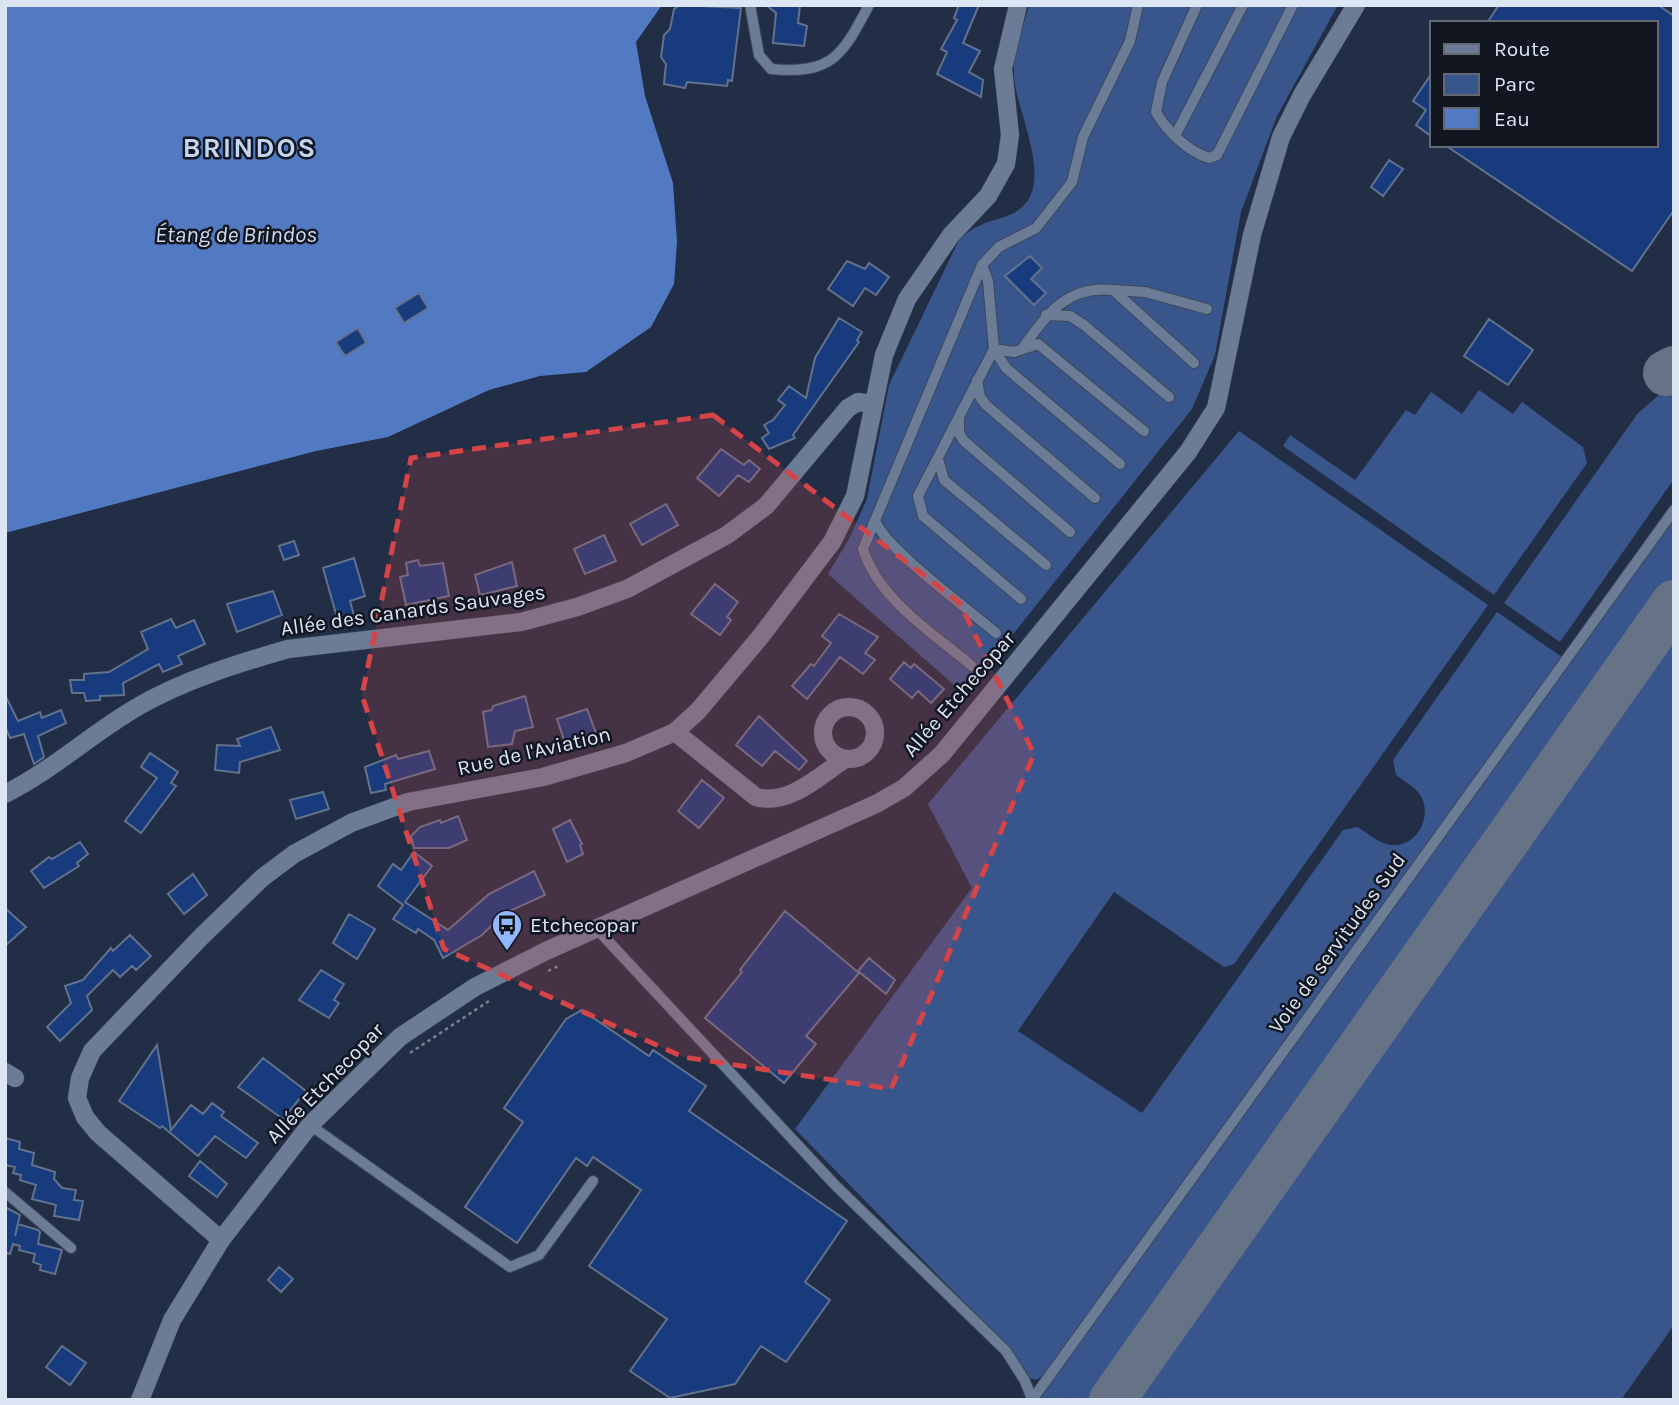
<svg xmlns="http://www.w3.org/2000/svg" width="1679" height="1405" font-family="Karla,sans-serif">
	<rect width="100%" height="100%" fill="#212e45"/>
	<path fill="#38568b" d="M 1029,5 L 1338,5 L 1277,116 L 1241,212 L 1215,355 L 1192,409 L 1002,648 L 962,692 L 828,574 L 849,539 L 867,499 L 889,385 L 958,242 C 980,216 1004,224 1022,207 C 1053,180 1017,112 1014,78 C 1012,54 1023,28 1029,5 Z
		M 1479,390 L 1513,414 L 1522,402 L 1583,447 L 1587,463 L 1494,595 L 1283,446 L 1290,435 L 1355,480 L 1406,410 L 1415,415 L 1431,392 L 1462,414 Z
		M 1674,390 L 1674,479 L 1560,642 L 1504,603 L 1638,413 L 1659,395 Z
		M 1239,431 L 1488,605 L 1234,964 L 1224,967 L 1114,892 L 1018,1031 L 1142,1113 L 1343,830 L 1358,827 C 1370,835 1383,847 1398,845 C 1422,841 1433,810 1418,792 C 1412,786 1403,780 1396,775 L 1393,760 L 1497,612 L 1562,657 L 1044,1375 L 1036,1380 L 1030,1378 L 1008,1347 L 795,1129 L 972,888 L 928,804 Z
		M 1674,516 L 1674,587 L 1101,1400 L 1039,1400 L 1084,1333 Z
		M 1674,620 L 1674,1325 L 1621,1400 L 1123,1400 Z"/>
	<path fill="#527ac2" d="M 5,5 L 662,5 L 636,42 L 645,96 L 673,183 L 677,242 L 674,284 L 651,327 L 586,372 L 540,376 L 489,390 L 388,437 L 316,451 L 5,533 Z"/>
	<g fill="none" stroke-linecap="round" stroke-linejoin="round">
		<path stroke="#667286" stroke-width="46" d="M 1666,373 L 1674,369
			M 1112,1400 L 1674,603"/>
	</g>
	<path fill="#183b7d" stroke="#63728c" stroke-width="2" d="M 680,5 L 741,8 L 732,81 L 728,80 L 727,86 L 687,82 L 685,88 L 664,84 L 666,64 L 661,57 L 664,35 L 670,29 L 674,9 Z
		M 766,5 L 800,5 L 798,23 L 807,26 L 804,46 L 773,43 L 776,13 Z
		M 959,5 L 979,5 L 963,43 L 980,51 L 969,72 L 983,80 L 981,97 L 937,74 L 947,52 L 941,49 L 957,20 L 954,18 Z
		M 1499,5 L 1658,5 L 1674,16 L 1674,210 L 1632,271 L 1445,145 L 1656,145 L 1656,23 L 1487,23 Z
		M 1432,73 L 1432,137 L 1416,125 L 1426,110 L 1413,101 Z
		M 1389,160 L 1403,169 L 1383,196 L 1371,187 Z
		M 1030,256 L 1042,268 L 1031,279 L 1046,293 L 1034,305 L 1005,276 Z
		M 847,261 L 865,269 L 869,263 L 889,277 L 876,295 L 865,288 L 853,306 L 828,289 Z
		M 419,293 L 428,308 L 404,323 L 395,308 Z
		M 839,318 L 862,332 L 857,340 L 859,342 L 793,435 L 795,438 L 769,449 L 762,438 L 769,433 L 764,425 L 773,420 L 785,405 L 778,400 L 789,386 L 806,398 L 815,358 Z
		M 1489,319 L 1533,350 L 1508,385 L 1464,356 Z
		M 358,328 L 366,343 L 345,356 L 336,342 Z
		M 721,449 L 744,465 L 749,460 L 760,469 L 749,482 L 738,475 L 719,496 L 697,478 Z
		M 666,504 L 678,525 L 642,545 L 630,524 Z
		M 604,535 L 616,561 L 585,574 L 574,549 Z
		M 294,541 L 299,555 L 284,560 L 279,546 Z
		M 354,558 L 365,596 L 350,601 L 355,619 L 344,622 L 338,621 L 323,568 Z
		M 418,560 L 420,566 L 443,563 L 449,596 L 406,605 L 400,577 L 408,575 L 406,563 Z
		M 512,562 L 517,586 L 480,595 L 475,575 Z
		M 715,584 L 738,602 L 727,617 L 731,620 L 720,635 L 691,614 Z
		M 273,591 L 282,615 L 237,632 L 227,604 Z
		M 839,614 L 878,637 L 865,653 L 875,660 L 863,674 L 840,657 L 807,699 L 792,686 L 811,664 L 814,666 L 831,643 L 822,636 Z
		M 171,619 L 176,628 L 194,620 L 205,644 L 178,656 L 182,664 L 163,672 L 159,664 L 123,683 L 124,695 L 100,696 L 100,700 L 86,701 L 84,693 L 72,693 L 70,680 L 84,680 L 84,674 L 109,672 L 148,649 L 141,632 Z
		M 904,662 L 911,668 L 914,664 L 944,689 L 931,703 L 918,691 L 912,698 L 890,679 Z
		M 5,695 L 18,721 L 40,712 L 42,718 L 61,710 L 66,723 L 38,736 L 44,757 L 34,764 L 24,734 L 10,738 L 5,726 Z
		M 525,696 L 533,727 L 515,731 L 512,744 L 488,747 L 483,712 L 492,710 L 493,706 Z
		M 587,709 L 596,733 L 565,743 L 557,719 Z
		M 759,716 L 807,761 L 799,770 L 775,751 L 762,766 L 736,745 Z
		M 271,727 L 280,750 L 240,762 L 239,773 L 215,770 L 217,745 L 240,746 L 237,739 Z
		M 429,751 L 435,769 L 385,784 L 386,790 L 371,793 L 365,767 L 396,755 L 398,759 Z
		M 150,753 L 178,772 L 171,783 L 176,786 L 141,833 L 125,821 L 157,778 L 141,767 Z
		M 702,780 L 724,798 L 699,828 L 678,811 Z
		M 323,792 L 329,809 L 296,819 L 290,800 Z
		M 458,816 L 467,840 L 449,848 L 414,848 L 411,836 L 420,827 L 440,820 L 441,823 Z
		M 570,820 L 582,844 L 580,845 L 583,854 L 567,862 L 553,829 Z
		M 80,842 L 88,854 L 77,863 L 79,866 L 44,888 L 31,871 L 49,857 L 52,859 Z
		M 414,852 L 432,866 L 405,902 L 448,930 L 489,894 L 534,871 L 545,895 L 503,914 L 482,935 L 443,958 L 434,940 L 418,929 L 416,933 L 393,919 L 403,905 L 378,886 L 393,864 L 401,870 Z
		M 193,874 L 207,895 L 184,914 L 168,894 Z
		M 5,908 L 26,927 L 5,946 Z
		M 785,911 L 859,973 L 806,1036 L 816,1044 L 784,1083 L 705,1018 L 742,972 L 740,970 Z
		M 349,914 L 375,929 L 357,959 L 333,943 Z
		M 130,935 L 151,956 L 136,970 L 132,966 L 120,977 L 113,970 L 87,996 L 92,1010 L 60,1041 L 47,1027 L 71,1003 L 65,986 L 83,980 L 111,948 L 113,951 Z
		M 869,958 L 895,980 L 886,994 L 858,971 Z
		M 321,970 L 344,984 L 334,1000 L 339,1003 L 329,1018 L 299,1000 Z
		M 582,1010 L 649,1056 L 653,1050 L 706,1086 L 689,1111 L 847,1221 L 805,1282 L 830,1300 L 786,1362 L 761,1346 L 735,1384 L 670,1398 L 630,1371 L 667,1319 L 589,1266 L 641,1190 L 593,1157 L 587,1166 L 576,1158 L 517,1243 L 465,1207 L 523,1122 L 504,1108 L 566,1019 Z
		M 157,1045 L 171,1130 L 191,1105 L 203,1114 L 212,1103 L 224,1112 L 221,1116 L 258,1143 L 246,1158 L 215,1136 L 198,1156 L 162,1126 L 160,1128 L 119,1101 Z
		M 263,1058 L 306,1091 L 283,1119 L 238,1087 Z
		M 5,1138 L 20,1142 L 19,1149 L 34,1153 L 32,1165 L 55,1172 L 54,1179 L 62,1188 L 76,1190 L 74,1200 L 83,1201 L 79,1220 L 54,1216 L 56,1205 L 32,1199 L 36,1185 L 20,1180 L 21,1175 L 13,1173 L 15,1167 L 5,1165 Z
		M 200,1161 L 227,1184 L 217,1197 L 189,1176 Z
		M 5,1207 L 20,1215 L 15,1236 L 18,1224 L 38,1230 L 40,1232 L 38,1244 L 62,1250 L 55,1274 L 40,1270 L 41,1265 L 33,1262 L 35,1254 L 19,1250 L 20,1246 L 13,1244 L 10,1254 L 5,1253 Z
		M 279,1267 L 293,1279 L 281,1292 L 268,1280 Z
		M 62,1346 L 86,1363 L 70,1385 L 46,1367 Z"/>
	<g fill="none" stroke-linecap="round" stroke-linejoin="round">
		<g stroke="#3c485a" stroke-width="12">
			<path id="lane" d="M 750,5 L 759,55 L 771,69 C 833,75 843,54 869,5
				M 1197,5 L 1162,82 L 1156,112 C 1167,131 1187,151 1209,158 L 1217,155 L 1293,5
				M 1176,134 L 1243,5
				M 1046,315 L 1070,316 L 1084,325 L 1169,397
				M 1024,346 C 1048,313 1068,285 1113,290
				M 994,349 L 1014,352 L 1038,344 L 1144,431
				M 994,349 L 1006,368 L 1120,464
				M 1194,363 L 1113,290 L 1145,292 L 1207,309
				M 977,380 L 980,397 L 986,405 L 1095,498
				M 959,417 L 959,433 L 964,441 L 1070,532
				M 938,459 L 944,480 L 1046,565
				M 875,520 C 883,547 971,611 996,633
				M 1021,599 L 923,516 L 918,496 L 994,349 L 988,281 L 982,265 L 999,247 L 1036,228 L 1072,182 L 1083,137 L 1130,41 L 1138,5
				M 972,666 C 933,633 879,600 863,549 L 982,265
				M 596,928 L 835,1185 L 1006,1351 L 1025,1381 L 1032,1399
				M 310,1125 L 510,1267 L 539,1255 L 593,1181
				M 5,1192 L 71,1248
				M 1032,1400 L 1674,510"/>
		</g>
		<g stroke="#3c485a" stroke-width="19">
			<path id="street" d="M823 733a26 26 0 1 1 52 0a26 26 0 1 1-52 0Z
				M 675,732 L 756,797 C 789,806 819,776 845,759
				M 5,794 C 53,770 92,733 139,706 C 184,680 239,663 288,649 L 521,622 L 577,607 L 627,589 L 727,535 L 766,506 L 848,408 L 858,402 L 873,404
				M 5,1072 L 15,1078
				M 221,1240 L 98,1133 L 85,1117 L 77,1098 L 80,1078 L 92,1051 L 202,936 L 262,878 L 294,854 L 351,823 L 408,802 L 543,777 L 626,753 L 675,732 L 698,711 L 761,636 L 832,542 L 855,496 L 884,355 L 907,299 L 951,235 L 988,196 L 1006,164 L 1010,135 L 1003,69 L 1018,5"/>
		</g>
		<g stroke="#3c485a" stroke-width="19">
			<path id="secondary" d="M 140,1400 L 172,1320 L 221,1240 L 310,1125 L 400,1037 L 475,987 L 546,951 L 876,804 L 904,788 L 942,754 L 1188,452 L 1216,408 L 1252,235 L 1281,137 L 1302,95 L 1356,5"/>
		</g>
		<path stroke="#768295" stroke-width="2.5" stroke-dasharray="3.5 3.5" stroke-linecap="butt" d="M 548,971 L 560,965
			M 410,1053 L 492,999"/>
		<use href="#lane" stroke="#6d7c96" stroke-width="10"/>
		<use href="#street" stroke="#6d7c96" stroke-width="18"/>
		<use href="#secondary" stroke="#6d7c96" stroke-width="18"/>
	</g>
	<path fill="#d74447" fill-opacity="0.2" stroke="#d74447" stroke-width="5" stroke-dasharray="14 9" stroke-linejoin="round" d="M 713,415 L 959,602 L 1034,754 L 891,1089 L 683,1057 L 444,949 L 362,695 L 411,458 Z"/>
	<defs>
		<g id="bus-pin" transform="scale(1.575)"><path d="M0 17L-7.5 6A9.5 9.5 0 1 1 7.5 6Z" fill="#91b8fd" stroke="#111621"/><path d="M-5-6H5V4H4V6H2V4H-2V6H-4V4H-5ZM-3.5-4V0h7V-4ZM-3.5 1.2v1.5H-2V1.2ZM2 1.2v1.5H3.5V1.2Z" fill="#111"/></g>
	</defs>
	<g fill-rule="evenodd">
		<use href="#bus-pin" x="507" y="925"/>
	</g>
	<g text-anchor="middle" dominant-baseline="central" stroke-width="5" stroke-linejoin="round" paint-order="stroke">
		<g font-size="21" fill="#dce5f4" stroke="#111621">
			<text transform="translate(413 610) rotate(-8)">Allée des Canards Sauvages</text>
			<text transform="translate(959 694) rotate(-49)">Allée Etchecopar</text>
			<text transform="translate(534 751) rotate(-13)">Rue de l'Aviation</text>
			<text transform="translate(1337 943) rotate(-54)">Voie de servitudes Sud</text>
			<text transform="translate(325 1083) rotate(-46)">Allée Etchecopar</text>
		</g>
		<g font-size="21" fill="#dce5f4" stroke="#111621" text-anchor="start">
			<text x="530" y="925">Etchecopar</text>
		</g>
		<g font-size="23" font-style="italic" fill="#d0dbef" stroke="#111621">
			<text x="236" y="234">Étang de Brindos</text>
		</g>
		<g font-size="28" font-weight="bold" letter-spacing="2" fill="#c4d5f2" stroke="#111621">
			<text x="250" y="147">BRINDOS</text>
		</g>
	</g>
	<rect width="1679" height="1405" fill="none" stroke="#dce5f4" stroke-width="14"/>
	<rect x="1430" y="21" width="228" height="126" fill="#111621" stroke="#626975" stroke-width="2"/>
	<rect x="1444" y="44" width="35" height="10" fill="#6d7c96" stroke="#626975" stroke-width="2"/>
	<text x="1494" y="56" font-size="21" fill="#dce5f4">Route</text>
	<rect x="1444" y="74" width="35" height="21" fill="#38568b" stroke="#626975" stroke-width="2"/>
	<text x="1494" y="91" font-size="21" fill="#dce5f4">Parc</text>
	<rect x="1444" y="108" width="35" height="21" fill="#527ac2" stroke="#626975" stroke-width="2"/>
	<text x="1494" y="126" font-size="21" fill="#dce5f4">Eau</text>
</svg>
